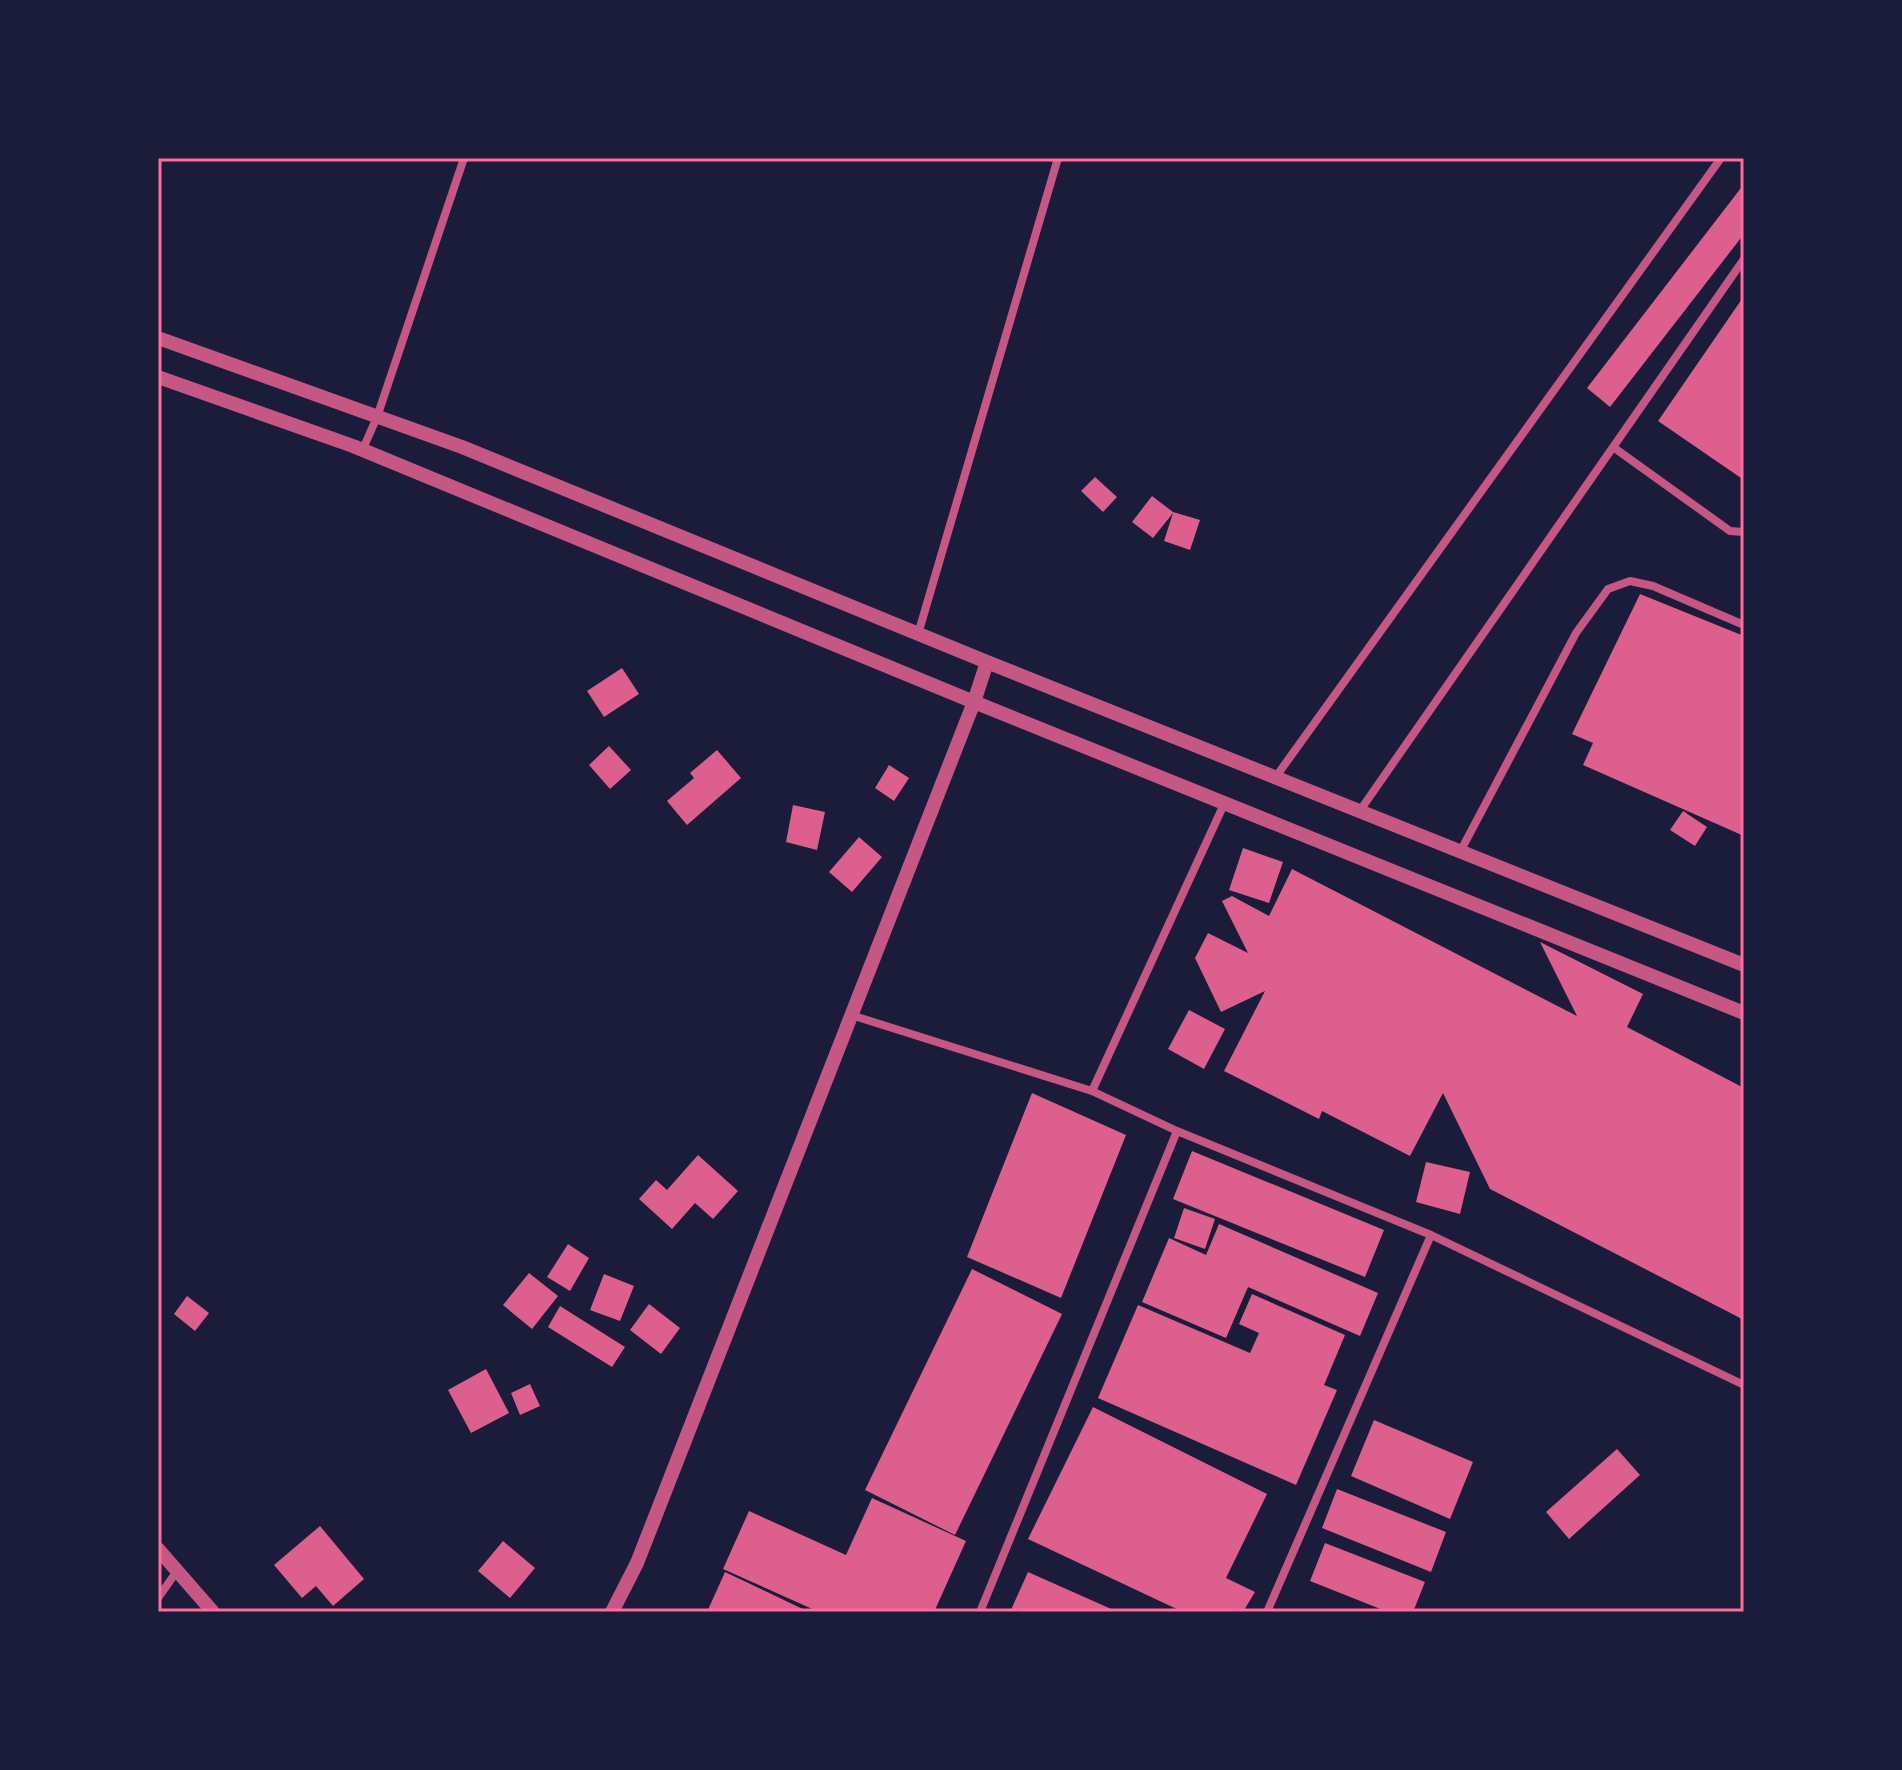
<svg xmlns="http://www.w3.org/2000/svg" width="1902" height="1770" font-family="'Zilla Slab',serif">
	<rect width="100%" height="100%" fill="#1b1b3a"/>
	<path fill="#dd5f8e" d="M 1744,184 L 1744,234 L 1610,407 L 1587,388 Z
		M 1744,296 L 1744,473 L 1741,478 L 1658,421 Z
		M 1095,477 L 1117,497 L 1103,512 L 1081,491 Z
		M 1152,496 L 1173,512 L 1200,520 L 1190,550 L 1164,541 L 1173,513 L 1153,538 L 1132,522 Z
		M 1640,594 L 1744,636 L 1744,836 L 1583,765 L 1593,743 L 1572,734 Z
		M 622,668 L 639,694 L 604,717 L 587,691 Z
		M 609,746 L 631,770 L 610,789 L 589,765 Z
		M 717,750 L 741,778 L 687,825 L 667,801 L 694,778 L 690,773 Z
		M 889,765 L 909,778 L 894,801 L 875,788 Z
		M 793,805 L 825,812 L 817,850 L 786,842 Z
		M 1683,811 L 1707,827 L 1695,846 L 1670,830 Z
		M 859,837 L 882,857 L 852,892 L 829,872 Z
		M 1243,848 L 1283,862 L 1269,903 L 1229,890 Z
		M 1292,869 L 1577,1016 L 1540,942 L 1643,994 L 1627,1027 L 1744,1088 L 1744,1320 L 1490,1189 L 1443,1093 L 1410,1156 L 1322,1111 L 1319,1119 L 1224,1071 L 1265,991 L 1221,1012 L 1195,958 L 1208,933 L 1248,953 L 1222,901 L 1232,896 L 1269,916 Z
		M 1189,1010 L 1225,1029 L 1204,1069 L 1168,1049 Z
		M 1032,1093 L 1126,1135 L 1061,1298 L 967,1257 Z
		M 1192,1151 L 1384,1230 L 1365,1277 L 1173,1199 Z
		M 698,1155 L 738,1191 L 713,1219 L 695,1203 L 672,1229 L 639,1199 L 656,1180 L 667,1190 Z
		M 1426,1162 L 1470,1172 L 1460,1214 L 1416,1202 Z
		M 1184,1208 L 1215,1219 L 1205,1249 L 1174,1238 Z
		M 1219,1224 L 1378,1293 L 1360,1336 L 1248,1287 L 1226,1338 L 1142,1302 L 1169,1238 L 1206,1255 Z
		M 568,1244 L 589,1258 L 570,1291 L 547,1277 Z
		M 972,1269 L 1062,1314 L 955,1535 L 865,1490 Z
		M 529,1273 L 558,1296 L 532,1329 L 503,1305 Z
		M 604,1274 L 634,1286 L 620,1321 L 590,1310 Z
		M 1252,1294 L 1345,1335 L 1324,1385 L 1337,1390 L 1296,1485 L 1098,1398 L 1138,1305 L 1250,1353 L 1259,1333 L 1239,1324 Z
		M 187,1296 L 209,1313 L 195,1331 L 174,1314 Z
		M 649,1304 L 680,1328 L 661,1354 L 630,1330 Z
		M 560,1306 L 625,1347 L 612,1367 L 548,1327 Z
		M 486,1369 L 509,1413 L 471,1433 L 448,1390 Z
		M 530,1384 L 540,1406 L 520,1415 L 511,1393 Z
		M 1093,1407 L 1267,1494 L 1226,1578 L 1255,1592 L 1243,1612 L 1183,1612 L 1028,1539 Z
		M 1374,1420 L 1473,1462 L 1450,1519 L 1351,1476 Z
		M 1617,1449 L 1640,1475 L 1569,1539 L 1546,1512 Z
		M 1337,1489 L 1446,1532 L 1431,1572 L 1322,1528 Z
		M 872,1498 L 966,1541 L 934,1612 L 819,1612 L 723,1569 L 749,1511 L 846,1555 Z
		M 320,1526 L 364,1579 L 333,1606 L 316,1586 L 302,1598 L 274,1565 Z
		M 503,1541 L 535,1568 L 510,1598 L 478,1571 Z
		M 1325,1543 L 1425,1582 L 1413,1612 L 1388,1612 L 1310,1581 Z
		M 725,1572 L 809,1612 L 707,1612 Z
		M 1028,1572 L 1118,1612 L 1010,1612 Z"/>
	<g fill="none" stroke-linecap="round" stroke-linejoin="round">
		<path stroke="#c65784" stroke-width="8" d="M 1613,447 L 1730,531 L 1744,532
			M 362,451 L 377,417 L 464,158
			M 918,634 L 1058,158
			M 1275,778 L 1721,158
			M 1359,812 L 1744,259
			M 1460,852 L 1576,633 L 1608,589 L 1630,581 L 1653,586 L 1744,625
			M 851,1015 L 1092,1091 L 1177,1131 L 1431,1235 L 1744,1385
			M 1092,1091 L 1225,802
			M 158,1598 L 177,1571
			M 980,1612 L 1177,1131
			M 1267,1612 L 1431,1235"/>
		<path stroke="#c65784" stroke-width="14" d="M 158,338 L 462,447 L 987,662 L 1744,965
			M 158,377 L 353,446 L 974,702 L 1744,1013
			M 158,1549 L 213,1612
			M 612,1612 L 637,1563 L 974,702 L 987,662"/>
	</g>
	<rect width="1902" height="1770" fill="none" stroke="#1b1b3a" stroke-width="320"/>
	<rect x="160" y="160" width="1582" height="1450" fill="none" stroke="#ff6b9d" stroke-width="3"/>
</svg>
